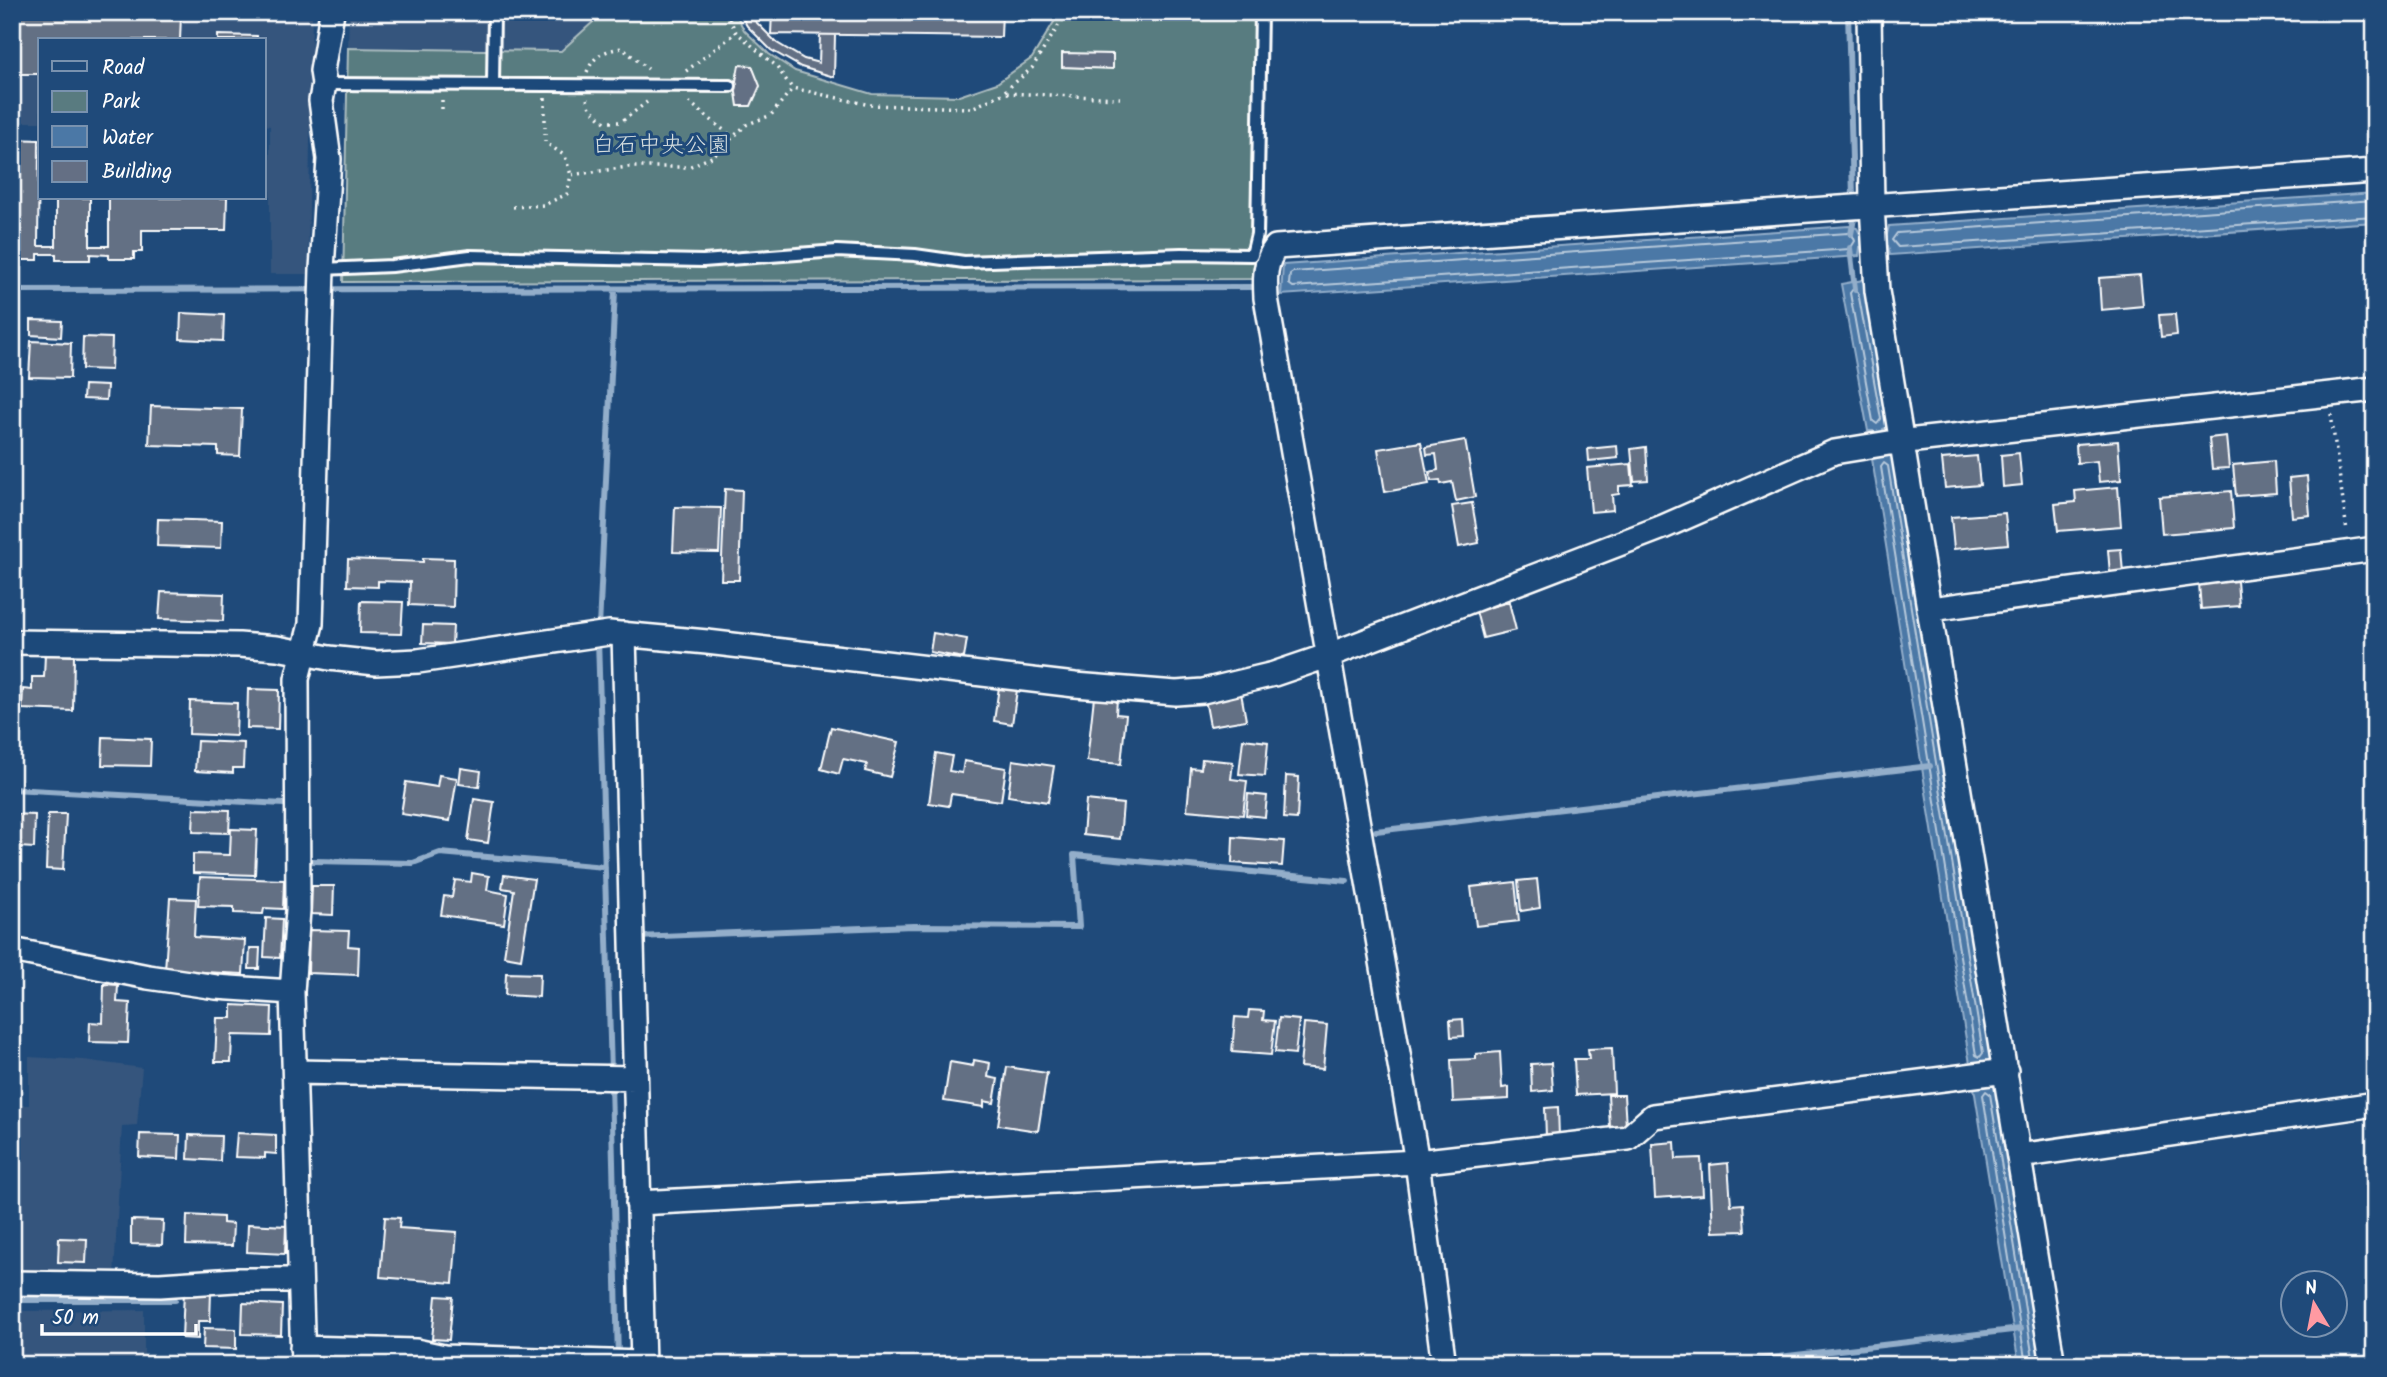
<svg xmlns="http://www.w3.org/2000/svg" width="2387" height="1377" font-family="Kalam,'Klee One',sans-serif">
	<rect width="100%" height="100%" fill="#1f4a7a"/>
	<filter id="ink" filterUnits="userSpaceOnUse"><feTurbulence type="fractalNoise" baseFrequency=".0143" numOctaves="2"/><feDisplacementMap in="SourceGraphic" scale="14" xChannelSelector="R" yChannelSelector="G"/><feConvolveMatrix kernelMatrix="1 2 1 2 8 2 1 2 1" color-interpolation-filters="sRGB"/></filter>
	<g filter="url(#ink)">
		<path fill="#34557d" d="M 12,12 L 312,12 L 308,274 L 270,274 L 270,126 L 264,125 L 264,40 L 40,40 L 40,122 L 12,122 Z
			M 349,12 L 604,12 L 562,51 L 348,48 Z
			M 29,1057 L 84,1060 L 142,1068 L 137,1125 L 122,1126 L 114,1276 L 12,1275 L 12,1105 L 29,1105 Z
			M 144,1310 L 144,1365 L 12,1365 L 12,1311 Z"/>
		<path fill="#597b80" stroke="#acbdc0" stroke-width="2" d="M 604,12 L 735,12 L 744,30 L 769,54 L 795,71 L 872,94 L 959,96 L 997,83 L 1032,58 L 1060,12 L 1267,12 L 1264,239 L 1253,279 L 343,282 L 348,48 L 561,51 Z"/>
		<path fill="#4b78a6" stroke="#93aeca" stroke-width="2" d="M 2375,193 L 2375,222 L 1890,255 L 1888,246 L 1860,247 L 1859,256 L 1281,295 L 1283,265 L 1849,226 L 1857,228 L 1861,236 L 1887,234 L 1889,226 Z
			M 1863,280 L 1889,427 L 1883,429 L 1887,456 L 1894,456 L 1991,1060 L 1986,1062 L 1990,1085 L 1996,1084 L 2041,1365 L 2019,1365 L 1974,1088 L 1979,1087 L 1975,1064 L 1970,1064 L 1872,459 L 1877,458 L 1873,431 L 1868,431 L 1841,284 Z"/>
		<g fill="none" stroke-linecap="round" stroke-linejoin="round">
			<path stroke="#b7c9db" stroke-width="2" d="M 2375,200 L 1897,233 L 1892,240 L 1898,247 L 2375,216
				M 1848,233 L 1852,234 L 1855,241 L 1850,249 L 1293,287 L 1289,284 L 1290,274 L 1293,272 Z
				M 1853,289 L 1858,292 L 1881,419 L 1877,424 L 1873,421 L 1850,293 Z
				M 1884,463 L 1888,466 L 1983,1053 L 1980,1057 L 1976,1055 L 1881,467 Z
				M 2026,1365 L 1983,1095 L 1986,1091 L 1990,1094 L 2034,1365"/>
			<path stroke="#93aeca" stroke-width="6" d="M 1848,12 L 1853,197
				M 1851,234 L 1854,219
				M 1850,248 L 1855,289
				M 12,290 L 1260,287
				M 599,628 L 615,290
				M 598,639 L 611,1072
				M 12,789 L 284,804
				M 1376,831 L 1930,766
				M 313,861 L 413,863 L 440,853 L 605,867
				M 637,937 L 913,926 L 1079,927 L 1074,855 L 1347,881
				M 611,1083 L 618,1359
				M 12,1300 L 175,1300
				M 1710,1365 L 2021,1329"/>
		</g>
		<path fill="#646f84" stroke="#fff" stroke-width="2" d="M 20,12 L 149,12 L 181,15 L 180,40 L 40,40 L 40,74 L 18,74 Z
			M 739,12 L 750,12 L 754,20 L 777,43 L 804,59 L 819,63 L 820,35 L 835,35 L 834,77 L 801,67 L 771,50 L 747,26 Z
			M 772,12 L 1002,12 L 1001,37 L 771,34 Z
			M 1014,12 L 1048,12 L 1048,20 L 1014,20 Z
			M 218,35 L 257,36 L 257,40 L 218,40 Z
			M 1062,53 L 1113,54 L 1113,69 L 1062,67 Z
			M 739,65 L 752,66 L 760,86 L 751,106 L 738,106 L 735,86 Z
			M 12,139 L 39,140 L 38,246 L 56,246 L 56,198 L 90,198 L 90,246 L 109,246 L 109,198 L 227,198 L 226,230 L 142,230 L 142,252 L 134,252 L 134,259 L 109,259 L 109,255 L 90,254 L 90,260 L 56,260 L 56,254 L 38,254 L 38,260 L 12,260 Z
			M 2140,275 L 2143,306 L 2101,310 L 2099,278 Z
			M 181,313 L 224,315 L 223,341 L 180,339 Z
			M 2175,314 L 2177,335 L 2161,337 L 2159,315 Z
			M 31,320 L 62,321 L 61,337 L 31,335 Z
			M 83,337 L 112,338 L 111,370 L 82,369 Z
			M 31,341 L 71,343 L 70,378 L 29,377 Z
			M 84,385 L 107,386 L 106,400 L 83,399 Z
			M 151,406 L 242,409 L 240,456 L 218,455 L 218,447 L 149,445 Z
			M 2226,436 L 2229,468 L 2212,469 L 2209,438 Z
			M 1465,440 L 1475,497 L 1456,501 L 1452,482 L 1441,484 L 1440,480 L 1431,481 L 1430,472 L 1438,470 L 1436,454 L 1427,455 L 1426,447 Z
			M 2118,441 L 2121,480 L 2099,482 L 2097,461 L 2077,463 L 2076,444 Z
			M 1421,442 L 1429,484 L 1385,492 L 1378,449 Z
			M 1617,446 L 1618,458 L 1589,461 L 1588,449 Z
			M 1646,447 L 1648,480 L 1634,481 L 1631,449 Z
			M 2019,453 L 2022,485 L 2003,487 L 2001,455 Z
			M 1977,456 L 1980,485 L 1945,488 L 1942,459 Z
			M 2274,461 L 2276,493 L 2236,496 L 2233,465 Z
			M 1631,464 L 1633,485 L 1619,486 L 1619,494 L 1612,495 L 1613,510 L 1591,512 L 1587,468 Z
			M 2307,476 L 2310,515 L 2292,517 L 2289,478 Z
			M 2118,487 L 2121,526 L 2058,531 L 2055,504 L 2076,502 L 2075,491 Z
			M 725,489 L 742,490 L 739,580 L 721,580 Z
			M 2231,491 L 2234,528 L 2162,534 L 2159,497 Z
			M 1472,503 L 1479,543 L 1459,547 L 1452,506 Z
			M 675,507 L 721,508 L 719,553 L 673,552 Z
			M 2005,513 L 2008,544 L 1954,549 L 1951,517 Z
			M 158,519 L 222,521 L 221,548 L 157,546 Z
			M 2121,549 L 2123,573 L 2110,574 L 2108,550 Z
			M 423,558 L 454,559 L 453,607 L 409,605 L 410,582 L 378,581 L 378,587 L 347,586 L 348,559 L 423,562 Z
			M 2237,581 L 2239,606 L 2201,609 L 2199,584 Z
			M 161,592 L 224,594 L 223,621 L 159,619 Z
			M 361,601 L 403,602 L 401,634 L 360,633 Z
			M 1509,602 L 1516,630 L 1483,638 L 1476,611 Z
			M 423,625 L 453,626 L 452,644 L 422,643 Z
			M 933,633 L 967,639 L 964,658 L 930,652 Z
			M 45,654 L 74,656 L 73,711 L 22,709 L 23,689 L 32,690 L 32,677 L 44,677 Z
			M 999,687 L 1017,690 L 1012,724 L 994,721 Z
			M 248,689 L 279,690 L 278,729 L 247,728 Z
			M 1241,693 L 1246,720 L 1210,726 L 1205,699 Z
			M 1094,697 L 1117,699 L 1116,714 L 1126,715 L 1121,764 L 1087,761 Z
			M 190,701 L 237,703 L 236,736 L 189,734 Z
			M 831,727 L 899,742 L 890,777 L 865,771 L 867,764 L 843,759 L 839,774 L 821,769 Z
			M 103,737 L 151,739 L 150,766 L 102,765 Z
			M 1243,739 L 1268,742 L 1265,776 L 1239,774 Z
			M 197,741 L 244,743 L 243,768 L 233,768 L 233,773 L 195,771 Z
			M 936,753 L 952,756 L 949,771 L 962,773 L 964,761 L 1006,768 L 1001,801 L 951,794 L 949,806 L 929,803 Z
			M 1202,759 L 1233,762 L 1231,779 L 1247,781 L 1243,815 L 1187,810 L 1191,768 L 1201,769 Z
			M 1013,760 L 1054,766 L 1048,802 L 1008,796 Z
			M 461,768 L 481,771 L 479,787 L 459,784 Z
			M 439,775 L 457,778 L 450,821 L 401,814 L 406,782 L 437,787 Z
			M 1286,776 L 1299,777 L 1297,819 L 1284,818 Z
			M 1248,794 L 1267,796 L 1265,817 L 1246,815 Z
			M 474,799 L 494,802 L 488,843 L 468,840 Z
			M 1086,800 L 1123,804 L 1120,839 L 1083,835 Z
			M 194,809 L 230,810 L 229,833 L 193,832 Z
			M 12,814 L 35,815 L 34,848 L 19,847 L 19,854 L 12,854 Z
			M 48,814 L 66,814 L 63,870 L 46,869 Z
			M 231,829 L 257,830 L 255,875 L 193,873 L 193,854 L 230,855 Z
			M 1233,837 L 1284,841 L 1282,866 L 1232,863 Z
			M 472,873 L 489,876 L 487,890 L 508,894 L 504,924 L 441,915 L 444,896 L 452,897 L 455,880 L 471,882 Z
			M 504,875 L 534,879 L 521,959 L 504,956 L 514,890 L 502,888 Z
			M 200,877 L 284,880 L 283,909 L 264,908 L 263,914 L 234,913 L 234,907 L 198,906 Z
			M 1537,879 L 1540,908 L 1521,911 L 1518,881 Z
			M 1515,882 L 1519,921 L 1476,926 L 1471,887 Z
			M 312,886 L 334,886 L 333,915 L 311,914 Z
			M 170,898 L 196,899 L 194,937 L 245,940 L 243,974 L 165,970 Z
			M 266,918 L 282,919 L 280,958 L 264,957 Z
			M 309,930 L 349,931 L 348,946 L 359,947 L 358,975 L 308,973 Z
			M 250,948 L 260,948 L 259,969 L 249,969 Z
			M 506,973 L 540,974 L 539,997 L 505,995 Z
			M 104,984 L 118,985 L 117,1002 L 130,1003 L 128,1043 L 89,1042 L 90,1022 L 103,1023 Z
			M 232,1005 L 272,1007 L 271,1036 L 232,1035 L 231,1062 L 215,1062 L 217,1018 L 232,1018 Z
			M 1249,1010 L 1264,1011 L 1263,1020 L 1275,1021 L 1271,1055 L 1232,1052 L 1235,1017 L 1248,1018 Z
			M 1279,1018 L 1299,1020 L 1295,1054 L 1275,1052 Z
			M 1463,1019 L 1464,1036 L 1451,1037 L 1450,1020 Z
			M 1304,1023 L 1327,1025 L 1323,1069 L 1300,1067 Z
			M 1612,1048 L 1614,1093 L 1576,1095 L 1574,1059 L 1589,1059 L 1588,1049 Z
			M 1500,1052 L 1502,1088 L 1509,1087 L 1509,1099 L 1453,1102 L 1451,1060 L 1476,1059 L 1476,1054 Z
			M 974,1060 L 990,1063 L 988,1077 L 998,1079 L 994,1103 L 984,1101 L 984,1107 L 944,1101 L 950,1062 L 973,1066 Z
			M 1551,1063 L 1553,1090 L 1532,1092 L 1531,1064 Z
			M 1007,1067 L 1047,1073 L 1038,1131 L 998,1125 Z
			M 1608,1095 L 1624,1095 L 1626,1126 L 1610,1127 Z
			M 1558,1107 L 1559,1137 L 1546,1137 L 1545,1108 Z
			M 237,1133 L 276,1135 L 276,1154 L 265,1153 L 265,1158 L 235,1157 Z
			M 140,1134 L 180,1135 L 179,1159 L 139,1157 Z
			M 189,1135 L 221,1136 L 220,1161 L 188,1159 Z
			M 1675,1142 L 1676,1159 L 1701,1158 L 1703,1195 L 1655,1198 L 1652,1144 Z
			M 1728,1163 L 1731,1205 L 1743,1204 L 1745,1231 L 1713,1232 L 1710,1165 Z
			M 187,1215 L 223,1217 L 223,1223 L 233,1224 L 232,1246 L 186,1245 Z
			M 385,1217 L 400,1218 L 399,1228 L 457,1232 L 453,1283 L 380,1277 Z
			M 131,1220 L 163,1221 L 162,1245 L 131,1244 Z
			M 248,1224 L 286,1226 L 285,1254 L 247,1252 Z
			M 59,1238 L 87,1239 L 86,1263 L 58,1262 Z
			M 184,1291 L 211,1292 L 210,1321 L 198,1321 L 198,1339 L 182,1338 Z
			M 436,1296 L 453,1297 L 449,1340 L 432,1339 Z
			M 243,1303 L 282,1305 L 281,1335 L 242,1334 Z
			M 204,1328 L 236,1329 L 236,1349 L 203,1348 Z"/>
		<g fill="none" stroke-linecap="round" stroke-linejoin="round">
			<g stroke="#fff" stroke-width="16">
				<path id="service" d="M 324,84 L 730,86
					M 493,84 L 494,12
					M 322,269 L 392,266 L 470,256 L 703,261 L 837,251 L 915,255 L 964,262 L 1181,254 L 1252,255 L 1257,234 L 1261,12"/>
			</g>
			<g stroke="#fff" stroke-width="28">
				<path id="minor" d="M 1869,12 L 1872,205 L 1877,291 L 2053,1365
					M 1931,609 L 2375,549
					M 624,634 L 643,1365
					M 12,642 L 239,645 L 277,648 L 329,658 L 376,663 L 418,661 L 609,633 L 707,642 L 1075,685 L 1176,693 L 1203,691 L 1274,674 L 1327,656 L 1663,527 L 1834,452 L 1889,443 L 2375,389
					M 12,950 L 148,977 L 216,987 L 292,992
					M 295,1072 L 635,1078
					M 2019,1156 L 2375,1104
					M 638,1203 L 1417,1162 L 1628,1138 L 1653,1116 L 2006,1071
					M 12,1283 L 160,1285 L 235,1280 L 299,1280
					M 302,1348 L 416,1351 L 444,1357 L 643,1363
					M 303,1365 L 292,992 L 298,910 L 297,679 L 311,624 L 322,269 L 329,159 L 321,101 L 324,84 L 322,71 L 332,12
					M 1444,1365 L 1417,1162 L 1266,298 C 1265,278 1264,263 1276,247 L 2375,171"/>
			</g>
			<path stroke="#fff" stroke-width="3.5" stroke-dasharray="2 5" stroke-linecap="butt" d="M 726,12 L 736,32 L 776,66 L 792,88 L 870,105 L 972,108 L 1004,93 L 1120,98
				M 686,71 L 736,33
				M 587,72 C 594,55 604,51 622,48 L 648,69
				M 1005,91 L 1032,68 L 1067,12
				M 545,98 L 545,142 L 565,156 L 571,175
				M 587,99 L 590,108 L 605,122 L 621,122 L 647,102
				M 442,100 L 442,113
				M 689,102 L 731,136
				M 513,207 L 544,205 L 567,194 L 571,175 L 628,167 L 688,167 L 712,157 L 746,125 L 771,115 L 792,89
				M 2331,414 L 2347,531"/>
			<use href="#service" stroke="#1f4a7a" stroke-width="10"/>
			<use href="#minor" stroke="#1f4a7a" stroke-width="23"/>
		</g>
	</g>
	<g text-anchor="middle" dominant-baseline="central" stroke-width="6" stroke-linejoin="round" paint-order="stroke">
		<g font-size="23" fill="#d6dedf" stroke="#1f4a7a">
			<text x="661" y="146">白石中央公園</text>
		</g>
	</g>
	<rect width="2387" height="1377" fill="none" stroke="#1f4a7a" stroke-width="42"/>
	<rect x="21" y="21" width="2345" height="1335" fill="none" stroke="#fff" stroke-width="2.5" filter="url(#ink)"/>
	<rect x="38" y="38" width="228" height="161" fill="#1f4a7a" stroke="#7992af" stroke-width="2"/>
	<rect x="52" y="61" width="35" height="10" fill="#1f4a7a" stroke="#7992af" stroke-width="2"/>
	<text x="102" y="74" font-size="21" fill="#ffffff">Road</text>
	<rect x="52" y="91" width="35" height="21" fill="#597b80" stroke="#7992af" stroke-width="2"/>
	<text x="102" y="108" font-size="21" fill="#ffffff">Park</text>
	<rect x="52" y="126" width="35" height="21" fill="#4b78a6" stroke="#7992af" stroke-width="2"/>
	<text x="102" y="144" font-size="21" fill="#ffffff">Water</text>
	<rect x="52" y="161" width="35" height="21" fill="#646f84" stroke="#7992af" stroke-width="2"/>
	<text x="102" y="178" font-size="21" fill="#ffffff">Building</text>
	<g transform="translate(2314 1304) rotate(350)"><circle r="33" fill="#1f4a7a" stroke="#7992af" stroke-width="2"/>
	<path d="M0-5L12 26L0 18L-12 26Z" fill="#ff9aa2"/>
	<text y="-10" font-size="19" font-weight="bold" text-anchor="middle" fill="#ffffff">N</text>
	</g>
	<path d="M42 1324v10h154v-10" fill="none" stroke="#ffffff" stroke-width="3.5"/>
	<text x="52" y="1324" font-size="21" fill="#ffffff" stroke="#1f4a7a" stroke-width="5" paint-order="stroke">50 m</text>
</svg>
